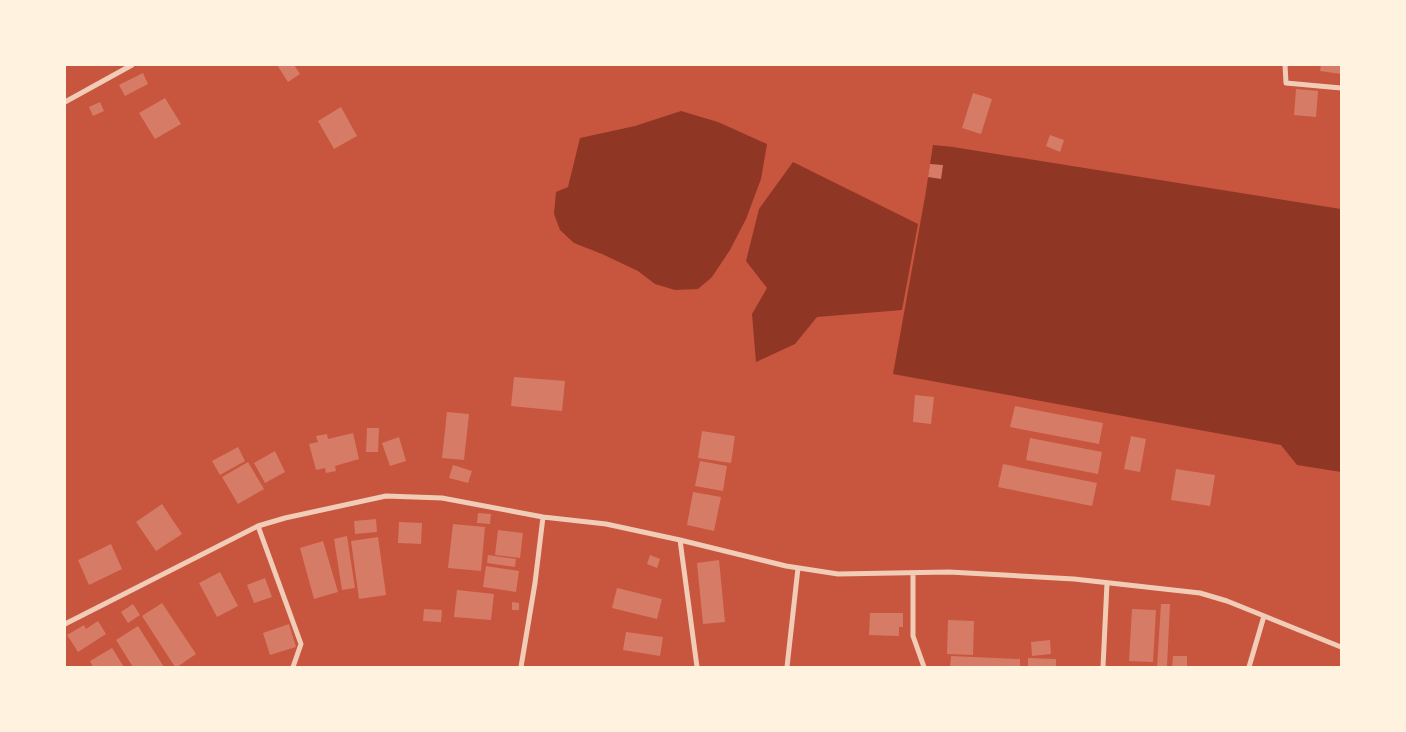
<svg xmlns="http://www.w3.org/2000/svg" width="1406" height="732" font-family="'Exo 2',sans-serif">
	<rect width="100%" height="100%" fill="#c8553d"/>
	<path fill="#8f3625" d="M 681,111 L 718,122 L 767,144 L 761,179 L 746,219 L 730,250 L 712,277 L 698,289 L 675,290 L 655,284 L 638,271 L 602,254 L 574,243 L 560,230 L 554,214 L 556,192 L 568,187 L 580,138 L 635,126 Z
		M 933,145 L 953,147 L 1341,209 L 1341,472 L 1297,465 L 1281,445 L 893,374 L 925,197 Z
		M 793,162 L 918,224 L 902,310 L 817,317 L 795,344 L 756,362 L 752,314 L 767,288 L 746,261 L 759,209 Z"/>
	<path fill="#d67c66" d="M 277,65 L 294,65 L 300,74 L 288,82 Z
		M 1321,65 L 1341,65 L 1341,74 L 1320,71 Z
		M 143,73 L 148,84 L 125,96 L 119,85 Z
		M 1296,89 L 1318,91 L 1316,117 L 1294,115 Z
		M 973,93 L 992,99 L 981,134 L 962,128 Z
		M 165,98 L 181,124 L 155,139 L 139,113 Z
		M 100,102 L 104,111 L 93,116 L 89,107 Z
		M 341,107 L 357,136 L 334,149 L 318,121 Z
		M 1050,135 L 1064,140 L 1060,152 L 1046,146 Z
		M 930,164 L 943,165 L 941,179 L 928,177 Z
		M 514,377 L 565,381 L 562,411 L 511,406 Z
		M 915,395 L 934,397 L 931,424 L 913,422 Z
		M 1015,406 L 1103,423 L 1099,444 L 1010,427 Z
		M 447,412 L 469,414 L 464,460 L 442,458 Z
		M 367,428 L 379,428 L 378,452 L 366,452 Z
		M 702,431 L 735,436 L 731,463 L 698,458 Z
		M 353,433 L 359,459 L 335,466 L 336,471 L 326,473 L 325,468 L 316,470 L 309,444 L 318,442 L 316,436 L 327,434 L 328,439 Z
		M 1131,436 L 1146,439 L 1140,472 L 1124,469 Z
		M 399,437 L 406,461 L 390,466 L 382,443 Z
		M 1030,438 L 1102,452 L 1098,474 L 1026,460 Z
		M 238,447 L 245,461 L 220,475 L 212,461 Z
		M 275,451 L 285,472 L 265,483 L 254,463 Z
		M 700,461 L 727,466 L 723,491 L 695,486 Z
		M 248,462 L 264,489 L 238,504 L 222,477 Z
		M 1003,464 L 1097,483 L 1092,506 L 998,487 Z
		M 453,465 L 472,471 L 468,483 L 449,478 Z
		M 1176,469 L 1215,475 L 1210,506 L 1171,500 Z
		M 693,492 L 721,497 L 714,531 L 687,525 Z
		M 162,504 L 182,534 L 156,551 L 136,522 Z
		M 478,513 L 491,514 L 490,524 L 477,523 Z
		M 376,519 L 377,532 L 355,534 L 354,521 Z
		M 399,522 L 422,523 L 421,544 L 398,543 Z
		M 453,524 L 485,527 L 481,571 L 448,568 Z
		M 498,530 L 523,533 L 520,558 L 495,555 Z
		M 347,536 L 355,588 L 342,590 L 334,539 Z
		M 378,537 L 386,595 L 359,599 L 351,541 Z
		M 323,541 L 338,592 L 314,599 L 300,548 Z
		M 111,544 L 122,569 L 89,585 L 78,560 Z
		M 488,555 L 516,559 L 515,567 L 487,563 Z
		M 650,555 L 660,559 L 657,568 L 647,564 Z
		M 719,560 L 725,622 L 703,624 L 697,563 Z
		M 486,566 L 519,571 L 516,592 L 483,587 Z
		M 220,572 L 238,606 L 217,617 L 199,583 Z
		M 265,578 L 272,597 L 254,603 L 247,585 Z
		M 617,588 L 662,599 L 657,619 L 612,608 Z
		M 457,590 L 494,594 L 491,620 L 454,617 Z
		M 512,602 L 519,603 L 519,610 L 512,610 Z
		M 162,603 L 196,654 L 177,667 L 175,667 L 142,616 Z
		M 133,604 L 140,615 L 128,623 L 121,612 Z
		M 1161,604 L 1170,604 L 1167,667 L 1157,667 Z
		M 424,609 L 442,610 L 441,622 L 423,621 Z
		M 1132,609 L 1156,610 L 1153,662 L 1129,661 Z
		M 870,613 L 903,613 L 903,627 L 899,627 L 899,636 L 869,635 Z
		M 948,620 L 974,621 L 973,655 L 947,654 Z
		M 98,621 L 106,634 L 78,652 L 67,635 L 84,625 L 86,629 Z
		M 289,624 L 296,647 L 270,655 L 263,633 Z
		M 138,626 L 164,667 L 133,667 L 116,640 Z
		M 626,632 L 663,637 L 660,656 L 623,650 Z
		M 1050,640 L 1051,654 L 1032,656 L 1031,642 Z
		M 112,648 L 124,667 L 93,667 L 90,661 Z
		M 951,656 L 1020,659 L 1020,667 L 950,667 Z
		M 1173,656 L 1187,656 L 1187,667 L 1172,667 Z
		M 1028,658 L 1056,659 L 1056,667 L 1028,667 Z"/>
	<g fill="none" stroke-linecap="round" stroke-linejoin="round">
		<path stroke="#f1ccb7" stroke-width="5" d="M 1285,65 L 1286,83 L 1341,88
			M 65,102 L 132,65
			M 258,526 L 301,644 L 293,667
			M 680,540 L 697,667
			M 913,573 L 913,636 L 924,667
			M 65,624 L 258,526 L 285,518 L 386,496 L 442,498 L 543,517 L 606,524 L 680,540 L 786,566 L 838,574 L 949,572 L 1074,579 L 1200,593 L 1227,601 L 1341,647
			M 521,667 L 535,583 L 543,517
			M 787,667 L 798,568
			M 1103,667 L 1107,583
			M 1249,667 L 1264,616"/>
	</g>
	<rect width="1406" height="732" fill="none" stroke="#fff3e0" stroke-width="132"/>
</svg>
